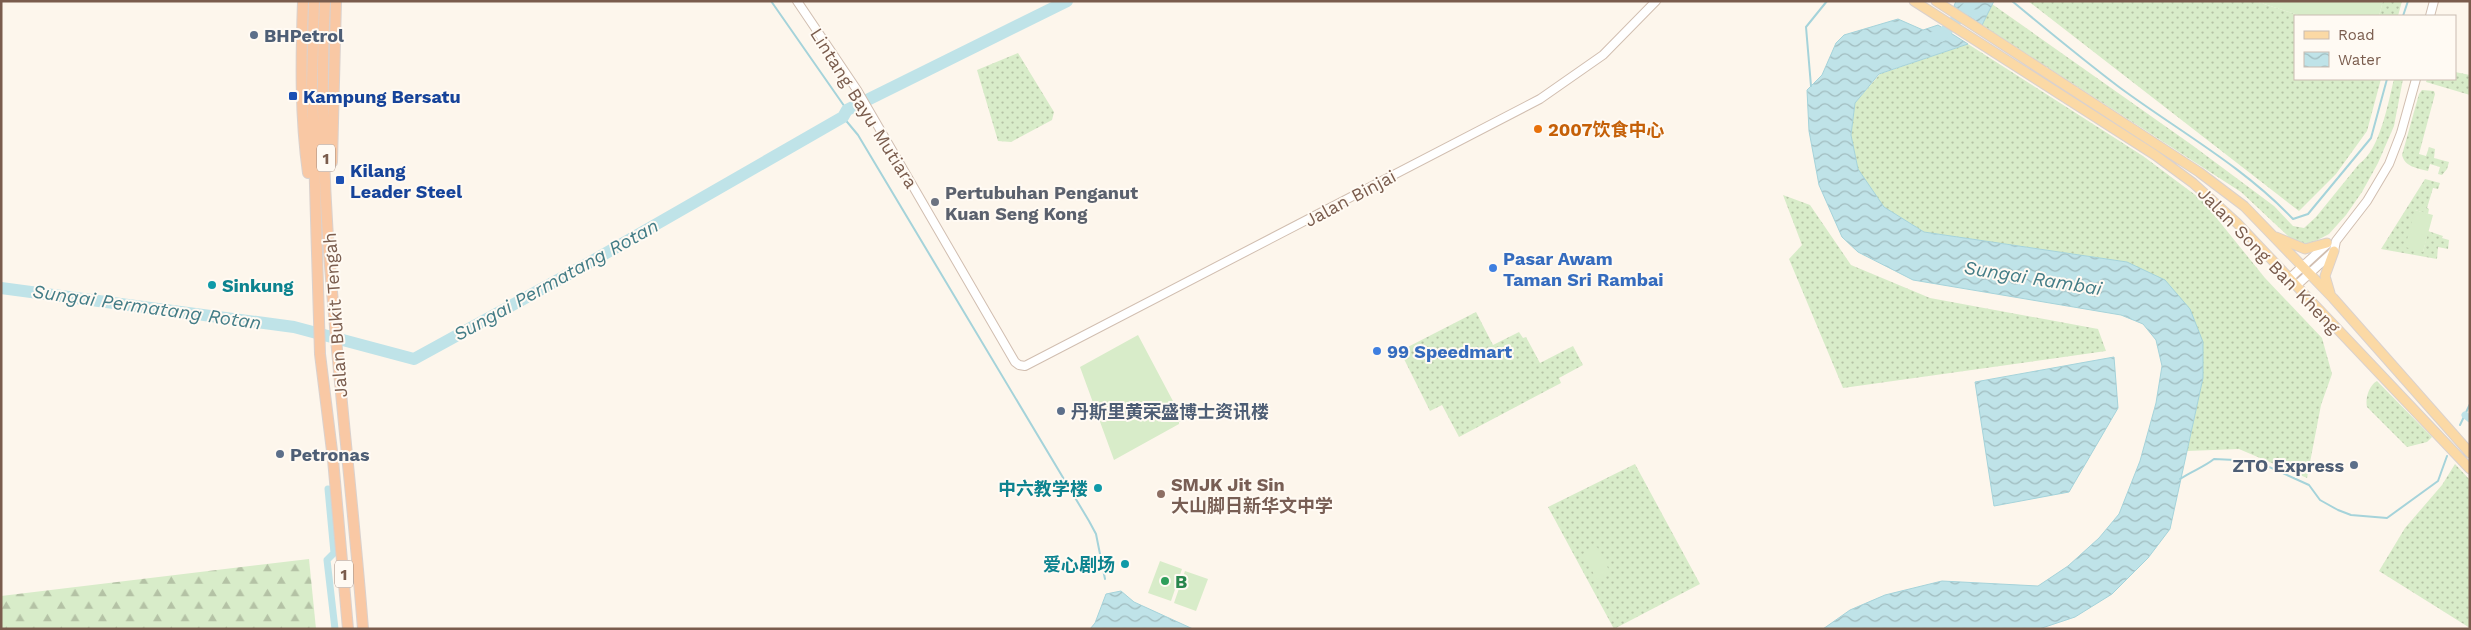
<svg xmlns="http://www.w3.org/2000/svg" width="2471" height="630" font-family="'Work Sans','Noto Sans SC',sans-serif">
	<defs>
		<pattern id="grass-dots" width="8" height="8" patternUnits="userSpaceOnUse" patternTransform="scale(1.25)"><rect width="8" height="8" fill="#d8ecc9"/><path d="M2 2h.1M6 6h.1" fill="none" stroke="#b4c2a5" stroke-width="1.8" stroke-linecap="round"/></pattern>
		<pattern id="forest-firs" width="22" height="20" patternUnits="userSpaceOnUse" patternTransform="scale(1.25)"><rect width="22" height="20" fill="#d8ecc9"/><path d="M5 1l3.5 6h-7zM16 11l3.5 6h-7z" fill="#b4c2a5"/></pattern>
		<pattern id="water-waves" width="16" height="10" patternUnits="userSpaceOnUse" patternTransform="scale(1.25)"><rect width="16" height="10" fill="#bfe3e8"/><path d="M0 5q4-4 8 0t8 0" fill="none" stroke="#a0bbbe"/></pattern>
	</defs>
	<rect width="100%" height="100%" fill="#fdf6ec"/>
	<path fill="url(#grass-dots)" d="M 2028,1 L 2255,1 L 2301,16 L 2295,16 L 2295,79 L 2381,79 L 2367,131 L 2336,174 L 2299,211 Z
		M 2383,1 L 2402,1 L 2398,16 L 2379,16 Z
		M 1992,4 L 2192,145 L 2274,206 L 2293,226 L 2304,228 L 2316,217 L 2359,164 C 2380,150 2388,103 2394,79 L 2403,79 L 2394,126 L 2378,163 L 2362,192 L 2346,215 L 2329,234 L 2312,243 L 2303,243 L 2289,237 L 2241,192 L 1982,25 Z
		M 1968,44 L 2143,156 L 2202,200 L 2265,278 L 2322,338 L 2332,374 L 2321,405 L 2307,478 L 2239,449 L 2187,451 L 2203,378 L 2127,262 L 1924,232 L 1884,207 L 1858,169 L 1851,135 L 1855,103 L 1880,74 Z
		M 1018,53 L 1054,112 L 1052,120 L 1011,142 L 998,141 L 977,70 Z
		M 2455,72 L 2470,75 L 2470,95 L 2426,82 L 2427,79 L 2455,79 Z
		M 2422,90 L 2434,91 L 2435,94 L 2419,154 L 2426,156 L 2429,147 L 2435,149 L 2434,158 L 2449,162 L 2447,169 L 2442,175 L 2438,174 L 2440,167 L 2430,164 L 2428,171 C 2417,168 2405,167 2402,155 L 2419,94 Z
		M 2425,179 L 2440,183 L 2438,189 L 2433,188 L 2427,208 L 2429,209 L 2428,214 L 2415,210 L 2423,252 L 2428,231 L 2443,236 L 2442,238 L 2449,240 L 2448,249 L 2438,247 L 2437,259 L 2381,249 Z
		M 1783,195 L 1810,205 L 1851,265 L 1930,298 L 2098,329 L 2106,351 L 1843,388 L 1789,259 L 1802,245 Z
		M 1476,312 L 1493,345 L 1519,332 L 1523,338 L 1526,337 L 1540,363 L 1573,346 L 1583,365 L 1559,378 L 1561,383 L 1459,437 L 1442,405 L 1430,411 L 1400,351 Z
		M 2377,381 L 2432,437 L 2427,442 L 2407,447 L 2367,407 C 2365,399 2369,385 2377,381 Z
		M 1635,464 L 1700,584 L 1614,629 L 1548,507 Z
		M 2455,464 L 2470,480 L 2470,628 L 2379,571 L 2405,528 L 2442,485 Z"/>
	<path fill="url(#forest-firs)" d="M 309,559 L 316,629 L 1,629 L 1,596 Z"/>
	<path fill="#d8ecc9" d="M 2255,1 L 2383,1 L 2379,16 L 2301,16 Z
		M 2415,210 L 2433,215 L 2423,252 L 2405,247 Z
		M 1138,335 L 1183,420 L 1179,422 L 1179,424 L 1114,460 L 1080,367 Z
		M 1597,547 L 1610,572 L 1597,580 L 1583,554 Z
		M 1160,561 L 1182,569 L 1171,601 L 1148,593 Z
		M 1185,571 L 1208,579 L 1196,611 L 1174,603 Z"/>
	<path fill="url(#water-waves)" stroke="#a5d3da" d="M 1956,1 L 1994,1 L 1982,25 L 1954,6 Z
		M 1898,19 L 1923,30 L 1938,25 L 1968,44 L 1879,74 L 1855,103 L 1851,135 L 1858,169 L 1884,207 L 1924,232 L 2127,262 L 2165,280 L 2190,309 L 2203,342 L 2203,378 L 2170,529 L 2148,558 L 2112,594 L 2075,617 L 2039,629 L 1823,629 L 1850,610 L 1885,595 L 1942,581 L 2038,586 L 2068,566 L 2099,538 L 2119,514 L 2140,461 L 2156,403 L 2162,366 L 2156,340 L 2143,324 L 2121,315 L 1913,280 L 1858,252 L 1842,237 L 1819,185 L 1809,131 L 1807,90 L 1822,75 L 1836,43 L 1844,35 Z
		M 2114,357 L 2118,408 L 2069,492 L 1994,506 L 1975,382 Z
		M 1121,591 L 1134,602 L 1193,629 L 1090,629 L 1095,623 L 1106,594 Z"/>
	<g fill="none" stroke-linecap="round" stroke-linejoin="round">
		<path stroke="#a5d3da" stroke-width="2" d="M 771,1 L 847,110
			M 2012,1 C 2047,30 2082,59 2119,87 C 2177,130 2243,166 2293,219 L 2308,214 L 2371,138 L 2387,79
			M 2403,16 L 2408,1
			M 1811,86 L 1806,27 L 1827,1
			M 843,117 L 858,135 L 1089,521 L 1096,534 L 1105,579
			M 2460,425 L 2470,404
			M 2180,479 C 2192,471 2204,467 2214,459 L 2256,461 L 2309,485 L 2320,500 L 2338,510 L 2351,515 L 2387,518 L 2438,481 L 2447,456"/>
		<path stroke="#bfe3e8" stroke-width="7" d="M 2465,415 L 2470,419
			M 328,489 L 334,553 L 327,560 L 335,629"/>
		<path stroke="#bfe3e8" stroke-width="12" d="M 1932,38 L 1941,36 L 1974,1
			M 1,288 L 294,327 L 414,359 L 587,264 L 843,117 L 847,110 L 1067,1"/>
		<g stroke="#d1beb0" stroke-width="10">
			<path id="tertiary" d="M 797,1 L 857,90 L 1015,362 L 1019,365 L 1025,366 L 1540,99 L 1603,55 L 1656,1
				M 2430,16 L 2434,1
				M 2290,278 L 2327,244
				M 2297,285 L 2334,251 L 2336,241 L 2367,201 L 2389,164 L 2401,133 L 2416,79"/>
		</g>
		<g stroke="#dad1cd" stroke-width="11">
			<path id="primary" d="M 1914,1 L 2155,155 L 2193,183 L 2237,223 L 2470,469
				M 1936,1 L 2199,172 L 2244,206 L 2333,298 L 2470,453
				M 2276,237 L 2305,249 L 2327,243
				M 2330,293 L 2325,276 L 2334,251"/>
		</g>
		<g stroke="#dad1cd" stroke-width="12">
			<path id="trunk" d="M 303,1 C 301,59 300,116 308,173
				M 314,1 L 312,84 L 320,354 L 333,459 L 348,629
				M 325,1 C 314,211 347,420 363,629
				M 332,162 L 336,1"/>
		</g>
		<use href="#tertiary" stroke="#fff" stroke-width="8"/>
		<use href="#primary" stroke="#fbd9a5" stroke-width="9"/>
		<use href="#trunk" stroke="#f9c8a4" stroke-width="10"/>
	</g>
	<g fill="#5c6f8a" stroke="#fffaf3" stroke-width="2">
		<circle cx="254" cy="35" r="5"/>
		<circle cx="1061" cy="411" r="5"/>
		<circle cx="280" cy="454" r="5"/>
		<circle cx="2354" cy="465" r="5"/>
	</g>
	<g fill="#1a4fb4" stroke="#fffaf3" stroke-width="2">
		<rect x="288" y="91" width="10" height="10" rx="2.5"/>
		<rect x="335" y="175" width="10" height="10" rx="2.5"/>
	</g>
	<circle fill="#e8710a" stroke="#fffaf3" stroke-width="2" cx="1538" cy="129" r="5"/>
	<circle fill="#6b7280" stroke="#fffaf3" stroke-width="2" cx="935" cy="202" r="5"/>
	<g fill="#3f7fe0" stroke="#fffaf3" stroke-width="2">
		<circle cx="1493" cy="268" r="5"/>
		<circle cx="1377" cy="351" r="5"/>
	</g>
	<g fill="#0f9aa8" stroke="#fffaf3" stroke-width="2">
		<circle cx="212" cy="285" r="5"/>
		<circle cx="1098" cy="488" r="5"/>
		<circle cx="1125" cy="564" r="5"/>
	</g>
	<circle fill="#8d6e63" stroke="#fffaf3" stroke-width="2" cx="1161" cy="494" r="5"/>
	<circle fill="#2e9e5b" stroke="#fffaf3" stroke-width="2" cx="1165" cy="581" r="5"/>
	<g text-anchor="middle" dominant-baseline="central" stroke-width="4" stroke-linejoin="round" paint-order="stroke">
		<g fill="#fffaf3" stroke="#a28b7f" stroke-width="1">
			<rect x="317" y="144.5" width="18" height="27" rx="4"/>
			<rect x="335" y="560.5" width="18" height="27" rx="4"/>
		</g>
		<g font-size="16" font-weight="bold" fill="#7a5c4d">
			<text x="326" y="158">1</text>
			<text x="344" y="574">1</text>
		</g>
		<g font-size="18" font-weight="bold" fill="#4e5e75" stroke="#fffaf3" text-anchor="start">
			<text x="264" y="35">BHPetrol</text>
			<text x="1071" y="411">丹斯里黄荣盛博士资讯楼</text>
			<text x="290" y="454">Petronas</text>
			<text x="2344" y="465" text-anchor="end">ZTO Express</text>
		</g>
		<g font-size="18" font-weight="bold" fill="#164399" stroke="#fffaf3" text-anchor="start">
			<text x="303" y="96">Kampung Bersatu</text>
			<text x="350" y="170">Kilang<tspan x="350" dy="21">Leader Steel</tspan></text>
		</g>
		<g font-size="18" fill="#7a5c4d" stroke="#fffaf3">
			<text transform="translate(864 108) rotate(58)">Lintang Bayu Mutiara</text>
			<text transform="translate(1350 198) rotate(-28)">Jalan Binjai</text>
			<text transform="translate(2269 260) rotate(46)">Jalan Song Ban Kheng</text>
			<text transform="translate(335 315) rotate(-94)">Jalan Bukit Tengah</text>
		</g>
		<g font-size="18" font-weight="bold" fill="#c56008" stroke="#fffaf3" text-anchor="start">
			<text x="1548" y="129">2007饮食中心</text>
		</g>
		<g font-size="18" font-weight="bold" fill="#5b616d" stroke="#fffaf3" text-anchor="start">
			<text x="945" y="192">Pertubuhan Penganut<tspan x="945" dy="21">Kuan Seng Kong</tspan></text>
		</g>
		<g font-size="18" font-weight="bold" fill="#366cbe" stroke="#fffaf3" text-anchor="start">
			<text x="1503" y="258">Pasar Awam<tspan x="1503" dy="21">Taman Sri Rambai</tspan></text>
			<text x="1387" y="351">99 Speedmart</text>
		</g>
		<g font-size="18" font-weight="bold" fill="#0d838f" stroke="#fffaf3" text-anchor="end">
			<text x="222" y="285" text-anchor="start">Sinkung</text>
			<text x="1088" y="488">中六教学楼</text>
			<text x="1115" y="564">爱心剧场</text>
		</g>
		<g font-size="18" font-weight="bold" fill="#785e54" stroke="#fffaf3" text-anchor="start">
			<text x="1171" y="484">SMJK Jit Sin<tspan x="1171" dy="21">大山脚日新华文中学</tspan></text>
		</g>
		<g font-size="18" font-weight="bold" fill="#27864d" stroke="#fffaf3" text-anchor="start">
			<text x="1175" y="581">B</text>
		</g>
		<g font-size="19" font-style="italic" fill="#437c86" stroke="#fffaf3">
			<text transform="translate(2033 278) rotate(9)">Sungai Rambai</text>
			<text transform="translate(556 280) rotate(-29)">Sungai Permatang Rotan</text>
			<text transform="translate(147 307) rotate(8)">Sungai Permatang Rotan</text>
		</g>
	</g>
	<rect width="2471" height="630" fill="none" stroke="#7a5c4d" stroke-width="5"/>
	<rect x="2294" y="15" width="162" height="65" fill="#fffaf3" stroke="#cabbb1"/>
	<rect x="2304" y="31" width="25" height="8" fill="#fbd9a5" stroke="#cabbb1"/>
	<text x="2338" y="40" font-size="15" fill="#7a5c4d">Road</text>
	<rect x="2304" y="52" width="25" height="15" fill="url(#water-waves)" stroke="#cabbb1"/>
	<text x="2338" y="65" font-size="15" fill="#7a5c4d">Water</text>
</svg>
